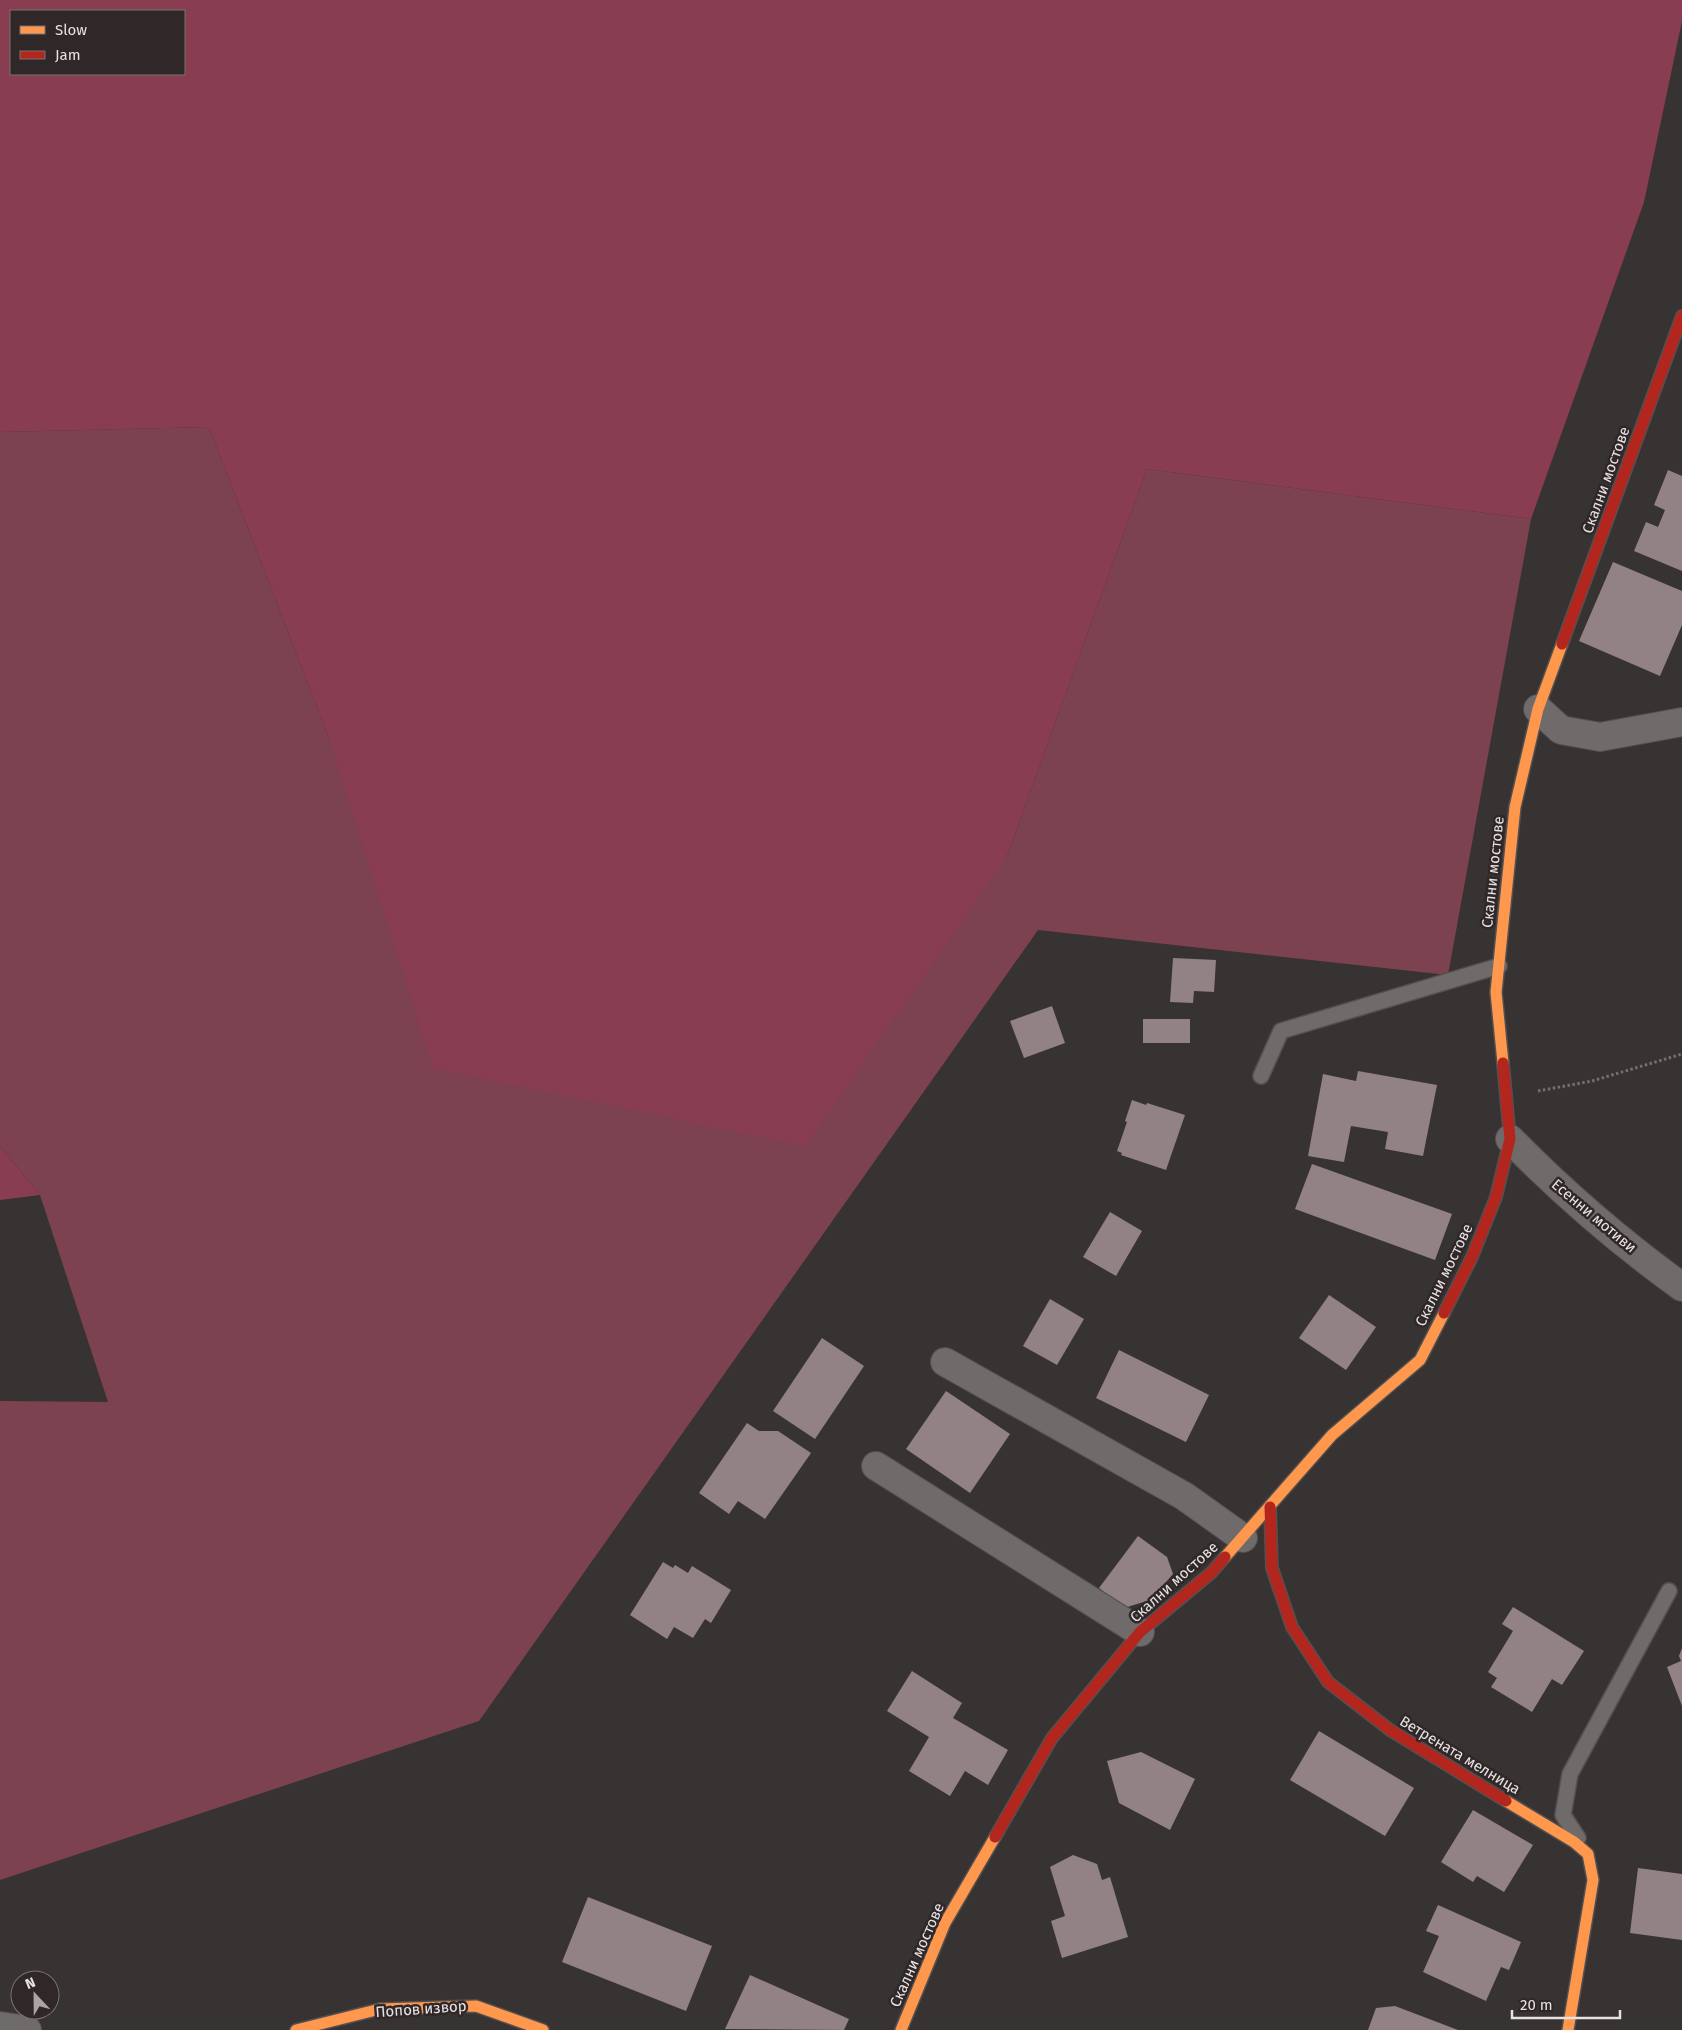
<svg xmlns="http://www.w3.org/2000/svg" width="1682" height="2030" font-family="'Fira Sans',sans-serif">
	<rect width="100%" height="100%" fill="#383333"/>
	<path fill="#7d424f" d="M 209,427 L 330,741 L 1006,859 L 1147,469 L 1531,519 L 1448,975 L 1038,930 L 479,1721 L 0,1880 L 0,1401 L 108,1402 L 40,1195 L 0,1146 L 0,432 Z"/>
	<path fill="#893d50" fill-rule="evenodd" d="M 0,0 L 1682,0 L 1682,21 L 1644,202 L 1531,519 L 1147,469 L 1006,859 L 805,1146 L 433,1068 L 330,741 L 209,427 L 0,432 ZM 11,11 L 184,11 L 184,74 L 11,74 Z
		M 0,1146 L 40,1195 L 0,1200 Z"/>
	<path fill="#938285" d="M 1668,470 L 1682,476 L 1682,571 L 1634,551 L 1646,522 L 1658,527 L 1665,510 L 1654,505 Z
		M 1613,562 L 1682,591 L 1682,625 L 1660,676 L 1579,641 Z
		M 1173,958 L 1216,960 L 1214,992 L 1194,991 L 1193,1003 L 1170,1002 Z
		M 1052,1006 L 1065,1043 L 1024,1058 L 1010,1021 Z
		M 1143,1019 L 1190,1019 L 1190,1043 L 1143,1043 Z
		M 1358,1071 L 1437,1085 L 1423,1156 L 1385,1149 L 1388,1132 L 1351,1126 L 1344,1162 L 1308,1156 L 1323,1074 L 1356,1081 Z
		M 1132,1100 L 1146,1105 L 1147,1103 L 1185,1115 L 1166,1170 L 1121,1155 L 1122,1153 L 1117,1151 L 1127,1122 L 1125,1121 Z
		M 1312,1164 L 1452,1214 L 1435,1260 L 1295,1209 Z
		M 1110,1212 L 1142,1231 L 1116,1276 L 1083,1257 Z
		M 1329,1295 L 1376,1327 L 1346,1370 L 1299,1338 Z
		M 1050,1299 L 1084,1319 L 1057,1365 L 1023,1346 Z
		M 822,1338 L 864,1366 L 815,1439 L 773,1411 Z
		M 1119,1350 L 1209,1395 L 1186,1442 L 1096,1398 Z
		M 946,1391 L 1010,1434 L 970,1493 L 906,1449 Z
		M 747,1423 L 759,1431 L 778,1431 L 811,1453 L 765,1519 L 738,1501 L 729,1514 L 699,1493 Z
		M 1138,1536 L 1167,1557 L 1173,1574 L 1150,1600 L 1124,1608 L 1099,1588 Z
		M 663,1562 L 673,1568 L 675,1565 L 688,1573 L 692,1566 L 731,1590 L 711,1623 L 705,1619 L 693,1638 L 674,1627 L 667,1639 L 630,1615 Z
		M 1513,1607 L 1584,1651 L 1562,1685 L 1552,1679 L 1532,1712 L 1491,1687 L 1497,1678 L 1488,1672 L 1513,1631 L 1502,1624 Z
		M 1682,1648 L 1682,1706 L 1667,1667 L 1681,1661 L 1679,1656 Z
		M 912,1671 L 962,1703 L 953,1718 L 1008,1750 L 988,1785 L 965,1771 L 950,1796 L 909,1771 L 929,1737 L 887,1711 Z
		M 1319,1731 L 1414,1788 L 1385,1836 L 1290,1780 Z
		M 1141,1752 L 1195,1779 L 1170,1830 L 1119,1803 L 1107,1761 Z
		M 1473,1810 L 1533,1845 L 1504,1892 L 1477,1876 L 1473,1882 L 1441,1862 Z
		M 1073,1855 L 1097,1864 L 1102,1880 L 1110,1877 L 1128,1937 L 1062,1958 L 1051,1921 L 1065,1916 L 1050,1867 Z
		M 1638,1868 L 1682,1874 L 1682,1940 L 1630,1933 Z
		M 588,1897 L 712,1946 L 686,2011 L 562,1962 Z
		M 1438,1905 L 1521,1942 L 1509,1970 L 1501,1967 L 1486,2001 L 1423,1972 L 1439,1936 L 1426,1931 Z
		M 750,1975 L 849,2019 L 844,2030 L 725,2029 Z
		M 1395,2006 L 1458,2030 L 1368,2030 L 1376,2008 Z"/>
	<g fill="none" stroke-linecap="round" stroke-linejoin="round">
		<g stroke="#544f50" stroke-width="18">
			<path id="lane" d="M 1261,1076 L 1281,1031 L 1499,966
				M 1578,1838 L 1563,1815 L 1570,1774 L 1669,1591"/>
		</g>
		<g stroke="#544f50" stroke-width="30">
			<path id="street" d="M 1538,709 L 1561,730 L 1600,737 L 1682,722
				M 1510,1139 C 1563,1193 1621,1243 1682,1287
				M 945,1362 L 1184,1496 L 1243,1538
				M 876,1466 L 1140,1632
				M 0,2026 L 27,2030"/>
		</g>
		<g stroke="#544f50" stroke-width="14">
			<path id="slow" d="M 1503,1063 L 1496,992 L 1515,807 L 1538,709 L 1562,644
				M 1225,1557 L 1332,1435 L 1420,1360 L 1444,1313
				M 1506,1801 L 1574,1842 L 1588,1854 L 1593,1880 L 1568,2030
				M 296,2030 L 380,2009 L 476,2006 L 543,2030
				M 901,2030 L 945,1923 L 995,1837"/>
		</g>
		<g stroke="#544f50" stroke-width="14">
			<path id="jam" d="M 1562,644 L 1682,316
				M 1444,1313 L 1472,1257 L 1496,1197 L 1510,1139 L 1503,1063
				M 1270,1507 L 1272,1568 L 1292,1627 L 1328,1682 L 1390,1730 L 1506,1801
				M 995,1837 L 1052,1738 L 1140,1632 L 1212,1572 L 1225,1557"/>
		</g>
		<path stroke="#746f70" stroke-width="3" stroke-dasharray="2.5 2.5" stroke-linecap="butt" d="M 1538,1091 L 1592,1081 L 1682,1054"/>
		<use href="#lane" stroke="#6f6b6b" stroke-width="15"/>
		<use href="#street" stroke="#6f6b6b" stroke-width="28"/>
		<use href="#slow" stroke="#ff974d" stroke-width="11"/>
		<use href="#jam" stroke="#b3261e" stroke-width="11"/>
	</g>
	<g text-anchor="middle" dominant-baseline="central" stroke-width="5" stroke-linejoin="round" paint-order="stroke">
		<g font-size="15" fill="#e8e2e3" stroke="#2f2728">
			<text transform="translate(1606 480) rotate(-70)">Скални мостове</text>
			<text transform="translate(1493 872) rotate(-84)">Скални мостове</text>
			<text transform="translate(1594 1216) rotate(40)">Есенни мотиви</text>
			<text transform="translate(1444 1275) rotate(-64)">Скални мостове</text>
			<text transform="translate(1174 1582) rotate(-42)">Скални мостове</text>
			<text transform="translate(1460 1755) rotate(31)">Ветрената мелница</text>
			<text transform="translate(917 1955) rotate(-66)">Скални мостове</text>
			<text transform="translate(421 2009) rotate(-4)">Попов извор</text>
		</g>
	</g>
	<rect x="10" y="10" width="175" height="65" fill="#2f2728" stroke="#797273"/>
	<rect x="20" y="26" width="25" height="8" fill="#ff974d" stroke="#797273"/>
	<text x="55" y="35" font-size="15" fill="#e8e2e3">Slow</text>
	<rect x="20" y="51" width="25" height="8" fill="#b3261e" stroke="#797273"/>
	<text x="55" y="60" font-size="15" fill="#e8e2e3">Jam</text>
	<g transform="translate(35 1995) rotate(338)"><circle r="24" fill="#2f2728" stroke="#797273"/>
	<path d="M0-4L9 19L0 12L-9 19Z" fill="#aaa5a5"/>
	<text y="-8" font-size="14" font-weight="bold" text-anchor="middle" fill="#e8e2e3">N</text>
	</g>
	<path d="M1512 2010v8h108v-8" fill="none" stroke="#e8e2e3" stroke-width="2.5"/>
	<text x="1520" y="2010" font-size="15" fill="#e8e2e3" stroke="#2f2728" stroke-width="4" paint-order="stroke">20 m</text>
</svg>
